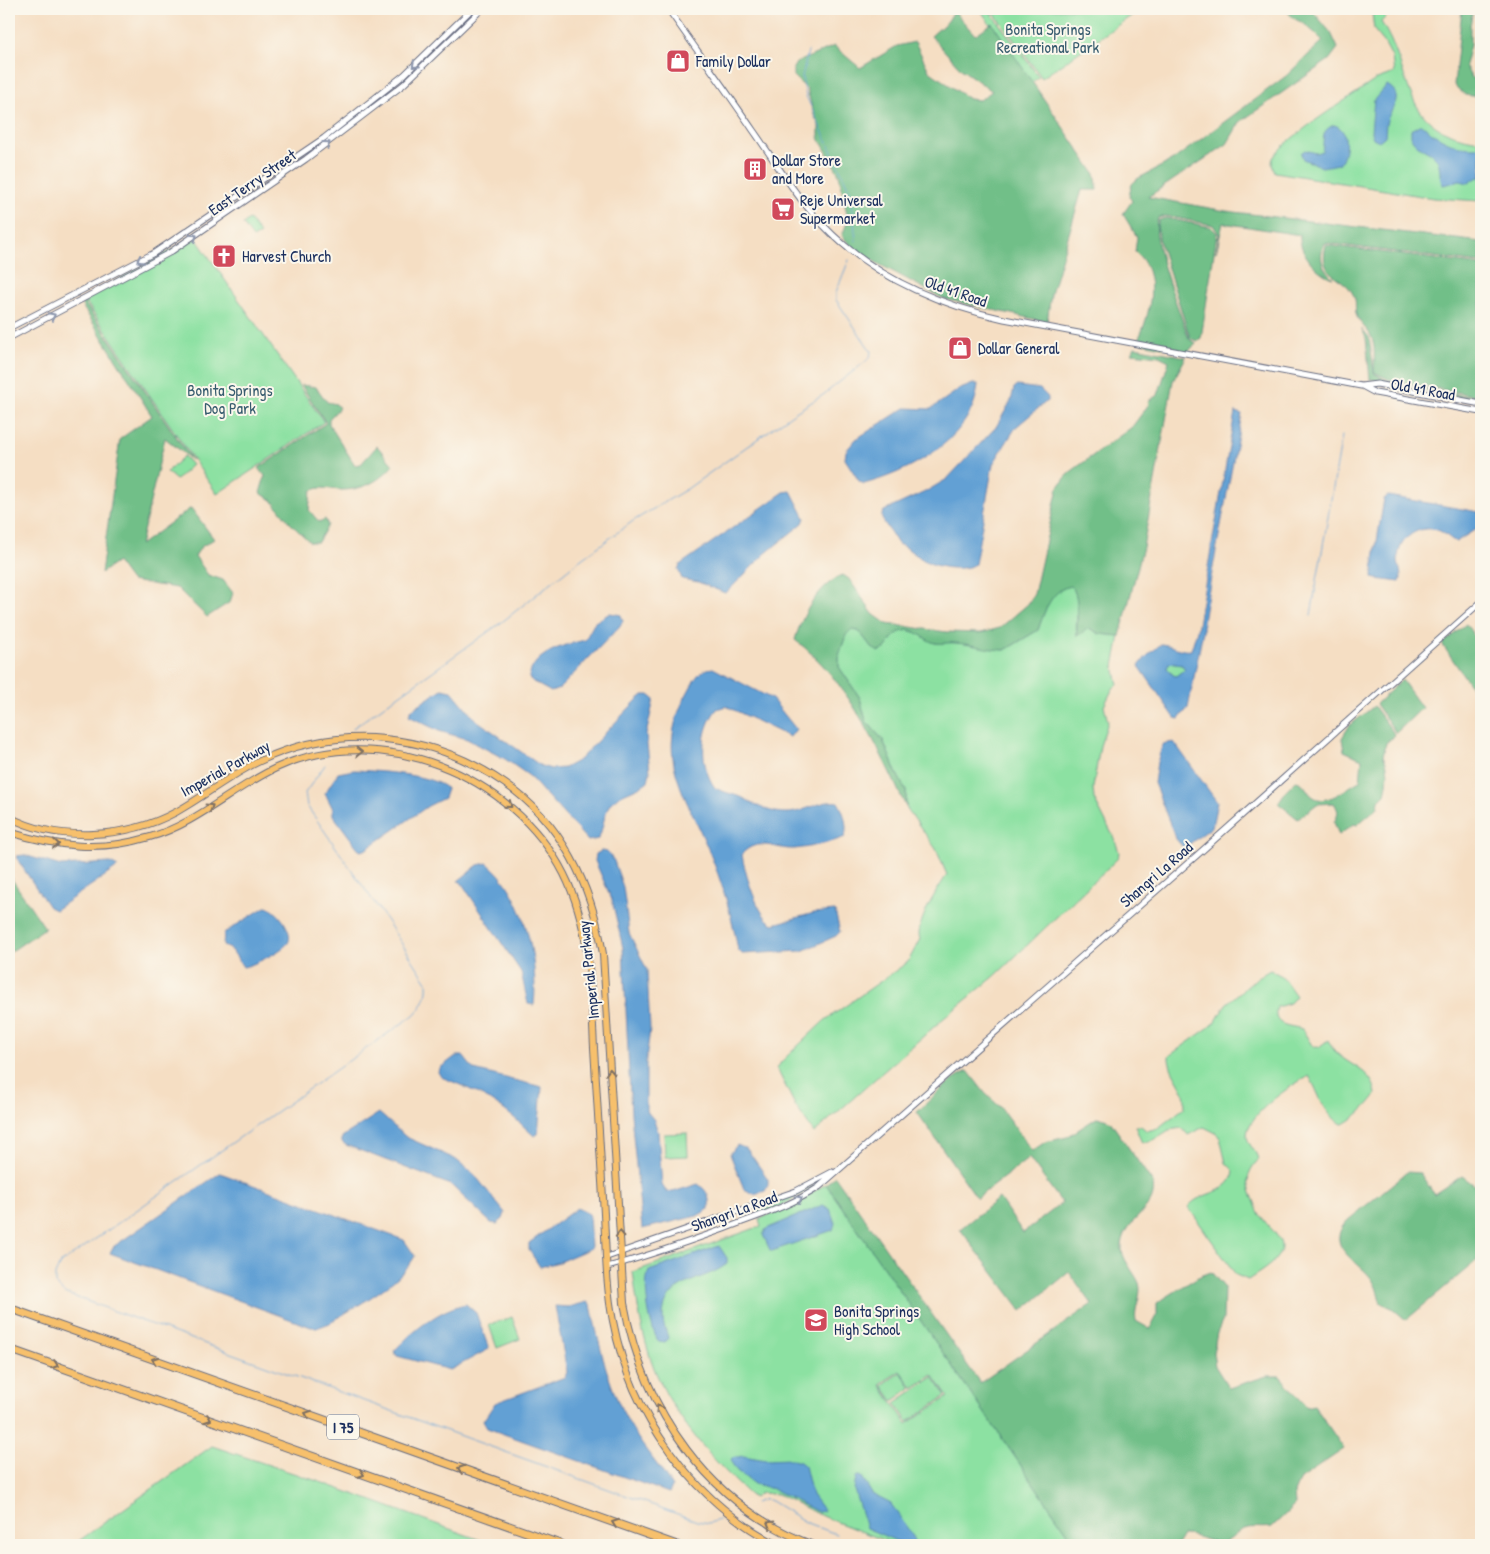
<svg xmlns="http://www.w3.org/2000/svg" width="1490" height="1554" font-family="'Patrick Hand',sans-serif">
	<rect width="100%" height="100%" fill="#fbf7ec"/>
	<filter id="ink" filterUnits="userSpaceOnUse"><feTurbulence type="fractalNoise" baseFrequency=".02" numOctaves="2"/><feDisplacementMap in="SourceGraphic" scale="10" xChannelSelector="R" yChannelSelector="G"/><feConvolveMatrix kernelMatrix="1 2 1 2 8 2 1 2 1" color-interpolation-filters="sRGB"/></filter>
	<filter id="wash" filterUnits="userSpaceOnUse"><feTurbulence type="fractalNoise" baseFrequency=".0096" numOctaves="4" result="noise"/><feDisplacementMap in="SourceGraphic" scale="20" xChannelSelector="R" yChannelSelector="G"/><feGaussianBlur stdDeviation="1.12" result="paint"/><feColorMatrix in="noise" values="0 0 0 0 0 0 0 0 0 0 0 0 0 0 0 0 0 1.4 0 .05"/><feComposite in="paint" operator="in"/></filter>
	<g filter="url(#wash)">
		<rect width="100%" height="100%" fill="#f5dec3"/>
		<path fill="#8ce1a2" stroke="#548880" fill-rule="evenodd" d="M 980,9 L 988,9 L 1039,77 L 1031,83 L 992,23 L 990,24 Z
			M 991,9 L 1141,9 L 1042,78 Z
			M 1363,9 L 1394,9 L 1381,22 C 1416,77 1398,131 1481,141 L 1481,201 L 1433,198 L 1275,172 C 1273,168 1271,163 1273,158 C 1284,138 1355,94 1377,79 L 1394,73 L 1392,57 L 1384,42 L 1374,30 L 1372,13 L 1367,14 Z
			M 249,219 L 260,234 L 253,238 L 243,224 Z
			M 195,237 L 324,422 L 217,494 L 84,299 Z
			M 184,456 L 192,465 L 176,480 L 167,472 Z
			M 1071,586 C 1083,600 1074,619 1077,635 L 1089,628 L 1100,634 L 1120,636 L 1114,666 L 1118,685 L 1113,688 L 1104,706 L 1108,722 L 1100,746 L 1093,788 L 1094,799 L 1114,838 L 1119,852 L 1118,858 L 995,976 L 944,1018 L 814,1133 L 795,1105 L 777,1069 L 781,1062 L 824,1021 L 908,962 L 920,939 C 914,926 938,888 947,875 L 936,849 L 906,807 L 906,791 L 896,772 L 883,740 L 866,721 L 860,698 L 839,667 L 839,655 L 846,635 L 851,630 L 859,631 L 872,648 L 885,649 L 892,637 L 901,631 L 907,630 L 918,633 L 935,643 L 954,642 L 1005,650 L 1038,630 C 1044,613 1050,588 1071,586 Z
			M 1169,663 L 1182,665 L 1185,669 L 1176,676 L 1173,675 L 1167,668 Z
			M 1270,970 L 1282,976 L 1296,996 L 1290,1003 L 1277,1007 C 1271,1027 1290,1025 1302,1029 L 1313,1047 L 1319,1047 L 1328,1040 C 1339,1067 1372,1064 1376,1094 C 1372,1102 1351,1123 1342,1124 C 1322,1113 1320,1094 1309,1076 C 1292,1084 1246,1115 1247,1136 C 1248,1146 1257,1151 1258,1160 C 1246,1174 1246,1181 1253,1198 C 1256,1205 1258,1213 1263,1219 C 1270,1229 1285,1239 1280,1252 C 1276,1263 1257,1274 1248,1280 L 1236,1275 L 1188,1207 C 1201,1190 1230,1196 1234,1171 L 1226,1163 L 1220,1138 L 1216,1133 L 1204,1127 L 1188,1135 L 1182,1128 L 1169,1130 L 1153,1140 L 1142,1143 L 1135,1126 L 1141,1126 L 1147,1131 L 1158,1128 L 1184,1108 C 1190,1088 1168,1075 1169,1056 L 1215,1023 L 1226,1004 L 1258,977 Z
			M 687,1133 L 688,1156 L 665,1157 L 664,1134 Z
			M 822,1181 L 787,1203 L 758,1214 L 756,1208 L 797,1193 Z
			M 826,1184 L 1076,1545 L 896,1545 L 824,1517 L 778,1494 L 761,1493 L 753,1498 C 714,1462 674,1418 654,1368 C 642,1337 637,1304 633,1272 L 761,1226 L 759,1219 L 789,1207 ZM 900,1371 L 913,1388 L 933,1375 L 948,1397 L 907,1424 L 880,1384 Z
			M 512,1317 L 520,1339 L 497,1348 L 489,1325 Z
			M 901,1372 L 911,1388 L 893,1401 L 882,1385 Z
			M 933,1377 L 946,1396 L 908,1422 L 895,1403 Z
			M 212,1446 L 323,1483 L 494,1545 L 73,1545 Z"/>
		<path fill="#71bf88" stroke="#467773" d="M 1286,9 L 1311,9 L 1331,33 L 1338,48 L 1329,60 L 1240,122 L 1227,144 L 1148,197 L 1226,211 L 1481,242 L 1481,263 L 1325,243 C 1318,257 1322,268 1333,278 C 1317,274 1298,251 1300,235 L 1223,223 L 1216,252 L 1219,234 L 1213,225 L 1166,216 L 1158,218 C 1149,240 1181,313 1189,339 L 1196,343 L 1188,352 L 1137,342 C 1150,317 1161,272 1135,252 L 1137,237 L 1123,214 L 1132,201 L 1129,196 L 1132,184 L 1137,179 L 1173,160 L 1286,76 L 1323,41 C 1319,37 1313,31 1308,27 C 1298,18 1295,23 1286,9 Z
			M 1462,9 L 1473,9 L 1470,26 L 1470,45 L 1465,65 L 1471,77 L 1481,82 L 1481,97 L 1465,95 L 1454,85 Z
			M 954,11 L 975,35 L 992,23 L 1095,174 L 1098,190 L 1082,190 L 1051,294 L 1047,322 L 944,299 L 877,263 L 854,249 L 842,236 L 848,220 L 839,174 L 819,138 L 819,125 L 814,115 L 807,89 L 793,76 L 793,68 L 796,63 L 834,46 L 860,68 L 897,46 L 915,42 L 929,71 L 969,99 L 980,100 L 992,91 L 961,69 L 931,36 L 948,21 Z
			M 1166,218 L 1211,227 L 1217,233 L 1202,332 L 1201,338 L 1197,341 L 1190,338 L 1160,243 L 1157,226 L 1159,220 Z
			M 1326,245 L 1481,265 L 1481,397 L 1388,379 L 1374,372 C 1374,362 1376,345 1371,336 C 1367,328 1359,324 1356,314 C 1355,309 1356,303 1355,299 C 1347,273 1317,281 1326,245 Z
			M 84,302 L 192,460 L 165,438 L 140,545 L 191,508 L 214,539 L 201,547 L 195,556 L 208,575 L 223,580 L 233,593 L 230,602 L 207,617 L 177,588 L 131,581 L 117,562 L 101,573 L 120,439 L 152,416 L 81,304 Z
			M 1362,329 L 1369,337 L 1374,373 L 1387,381 L 1481,399 L 1481,402 L 1370,379 L 1366,338 Z
			M 1135,347 L 1186,357 L 1173,381 L 1143,547 L 1120,636 L 1100,634 L 1089,628 L 1077,636 C 1076,622 1081,596 1071,586 C 1051,589 1044,613 1038,630 L 1005,650 C 988,650 972,644 955,643 C 948,642 939,645 932,642 C 922,638 916,628 904,631 C 890,633 889,650 879,652 L 872,648 L 859,631 L 851,630 L 846,635 L 839,655 L 839,667 L 860,698 L 866,721 L 883,740 L 896,772 L 906,791 L 906,807 C 880,751 846,677 795,640 C 802,615 818,585 843,575 L 849,579 L 873,614 L 887,624 L 947,632 L 981,633 L 1000,628 L 1028,604 L 1034,594 L 1058,488 L 1069,473 L 1132,427 L 1149,404 L 1148,401 L 1158,395 L 1169,361 L 1159,356 L 1132,353 Z
			M 301,385 L 316,387 L 327,402 L 336,404 L 339,408 L 329,419 L 329,424 L 355,465 L 361,464 L 377,446 L 393,465 C 380,481 363,490 341,490 C 330,490 321,485 311,491 L 309,510 L 319,522 L 325,519 L 328,525 L 318,542 L 310,542 L 290,523 L 272,500 L 260,493 L 265,476 L 259,468 L 326,423 Z
			M 1466,624 L 1481,646 L 1481,687 L 1475,692 L 1442,644 Z
			M 1402,680 L 1422,708 L 1396,733 L 1376,704 Z
			M 1374,706 L 1395,735 L 1386,743 L 1383,756 C 1390,767 1388,781 1385,794 L 1379,800 L 1378,807 L 1357,825 L 1354,824 L 1339,835 L 1334,822 C 1339,814 1339,811 1334,803 L 1317,804 L 1298,819 L 1278,803 L 1286,791 L 1296,781 C 1305,783 1305,788 1310,794 C 1325,810 1346,787 1360,781 L 1362,759 L 1344,751 L 1342,738 L 1349,726 Z
			M 9,875 L 45,928 L 9,953 Z
			M 968,1071 L 985,1093 L 1000,1107 L 1032,1151 L 1045,1142 L 1067,1137 L 1098,1117 L 1110,1121 L 1153,1183 C 1158,1212 1126,1215 1122,1245 C 1120,1258 1134,1271 1139,1283 C 1143,1295 1133,1308 1136,1321 L 1150,1329 L 1157,1316 L 1157,1303 L 1198,1277 L 1211,1272 L 1224,1287 L 1223,1320 L 1217,1333 L 1213,1353 L 1215,1366 L 1229,1388 L 1267,1376 L 1280,1376 L 1307,1407 L 1314,1405 L 1344,1449 L 1300,1479 L 1294,1493 L 1295,1505 L 1272,1527 C 1261,1529 1250,1525 1240,1531 C 1236,1533 1232,1539 1227,1541 C 1214,1546 1197,1534 1183,1535 L 1177,1545 L 1076,1545 L 826,1184 L 835,1176 L 980,1383 L 1092,1304 L 1069,1272 L 1022,1311 L 960,1229 L 999,1198 L 1023,1233 L 1062,1203 L 1029,1158 L 977,1198 L 917,1112 C 933,1098 948,1079 968,1071 Z
			M 1407,1172 L 1420,1173 L 1434,1194 L 1462,1176 L 1481,1190 L 1481,1257 L 1406,1320 L 1392,1308 L 1381,1303 C 1377,1295 1379,1289 1371,1278 C 1358,1260 1323,1247 1347,1221 Z"/>
		<path fill="#62a0d4" stroke="#3e6899" fill-rule="evenodd" d="M 1387,85 C 1405,95 1392,107 1387,120 C 1385,125 1386,131 1385,136 L 1379,141 L 1373,138 L 1371,132 L 1374,100 Z
			M 1334,125 C 1350,129 1347,154 1339,164 L 1322,167 L 1303,159 L 1301,153 L 1305,150 L 1316,153 L 1322,151 C 1325,138 1320,131 1334,125 Z
			M 1419,125 C 1426,125 1427,129 1432,133 C 1445,142 1466,151 1481,147 L 1481,178 L 1478,177 L 1469,183 L 1460,181 L 1443,185 C 1438,177 1442,166 1436,158 C 1430,151 1419,150 1411,138 L 1411,130 Z
			M 973,384 L 978,384 C 974,438 910,472 864,484 L 859,481 L 845,459 L 846,451 L 856,439 L 905,408 L 931,409 L 958,390 Z
			M 1017,386 L 1040,389 L 1048,397 L 1047,401 L 1016,427 L 993,464 L 975,564 C 966,571 943,568 932,564 C 920,560 911,549 898,544 L 882,519 L 882,515 L 884,511 L 925,492 L 947,479 L 996,427 L 1011,401 L 1014,388 Z
			M 1235,412 L 1242,414 L 1203,620 L 1203,631 L 1188,708 L 1179,719 L 1175,718 L 1139,666 L 1146,657 L 1161,644 C 1172,645 1181,652 1191,650 L 1197,630 ZM 1169,663 L 1182,665 L 1185,669 L 1176,676 L 1173,675 L 1167,668 Z
			M 791,491 L 805,518 L 803,523 L 766,553 L 729,590 L 725,593 L 698,582 L 682,579 L 678,569 L 681,564 L 784,492 Z
			M 1388,496 L 1479,512 L 1481,522 L 1476,529 L 1456,542 C 1450,539 1446,534 1440,531 C 1420,523 1398,538 1398,559 C 1398,566 1403,575 1400,582 L 1376,579 L 1373,578 L 1374,559 L 1384,499 Z
			M 610,613 L 621,615 L 623,621 L 619,627 L 559,689 L 551,692 L 533,682 L 529,678 C 532,653 564,645 585,640 L 595,622 Z
			M 713,668 L 772,699 L 796,729 L 790,737 L 726,706 L 717,709 C 700,730 699,765 715,788 C 723,792 732,794 741,797 C 757,805 770,814 789,813 C 805,812 822,799 838,802 C 844,812 848,825 845,837 C 833,842 808,848 794,849 C 775,850 758,836 742,854 C 744,870 758,919 774,924 L 814,913 L 835,911 L 840,932 L 836,936 L 802,951 L 742,954 L 738,950 C 732,916 722,882 709,851 C 684,790 652,755 689,690 C 695,679 699,669 713,668 Z
			M 442,689 L 452,691 L 475,719 L 541,766 L 551,769 L 564,768 L 579,760 L 636,701 L 643,695 L 649,695 L 654,699 L 646,735 L 650,772 L 648,781 C 637,791 621,791 610,804 C 603,815 604,828 598,839 L 588,841 L 528,775 L 505,759 L 467,739 L 439,731 L 409,716 L 411,710 Z
			M 1174,742 L 1217,802 L 1212,827 L 1184,848 L 1176,839 L 1154,783 L 1157,762 L 1163,744 Z
			M 354,770 C 375,771 433,774 447,789 L 444,798 L 428,806 L 365,850 L 360,851 L 333,815 L 333,809 L 325,793 L 338,773 Z
			M 601,851 L 608,852 L 614,861 L 623,887 L 629,933 L 647,970 L 650,1029 L 646,1061 L 646,1110 L 654,1120 L 658,1132 L 662,1185 L 666,1191 L 673,1192 L 698,1184 C 708,1191 710,1197 709,1209 L 697,1216 L 642,1229 L 631,1114 L 623,948 L 612,900 L 595,861 L 596,854 Z
			M 24,855 L 61,866 L 110,863 L 118,867 L 55,910 L 49,907 L 19,862 L 17,856 Z
			M 487,863 C 524,891 539,961 534,1005 L 528,1004 L 521,972 L 461,882 L 458,881 L 478,865 Z
			M 265,907 C 276,907 295,932 288,943 C 282,951 252,966 243,967 L 232,950 L 223,946 L 224,933 Z
			M 456,1056 L 463,1056 L 474,1070 L 542,1087 L 538,1134 L 534,1136 C 502,1105 482,1093 441,1077 L 438,1072 L 440,1068 Z
			M 379,1113 L 406,1137 L 455,1159 L 474,1174 L 505,1213 L 503,1219 L 497,1224 L 491,1223 L 451,1185 L 346,1145 L 342,1142 L 342,1137 Z
			M 737,1145 L 747,1149 L 768,1179 L 768,1185 L 765,1191 L 754,1194 L 744,1189 L 730,1154 Z
			M 220,1173 L 404,1240 L 415,1256 C 399,1285 358,1304 330,1323 L 319,1327 L 311,1327 L 110,1253 L 113,1247 Z
			M 823,1205 L 830,1209 L 835,1223 L 833,1230 L 772,1251 L 770,1250 L 763,1235 L 766,1229 Z
			M 577,1208 L 589,1214 L 591,1248 L 559,1262 L 540,1267 L 529,1250 L 529,1243 Z
			M 719,1246 L 727,1258 L 727,1264 C 704,1282 662,1280 663,1319 C 663,1326 667,1332 668,1338 L 665,1343 L 659,1342 C 650,1330 642,1285 649,1271 Z
			M 587,1302 L 591,1305 C 600,1349 609,1391 633,1430 C 644,1450 661,1467 672,1487 L 669,1493 L 487,1428 L 483,1421 L 495,1403 L 565,1377 L 567,1372 L 555,1306 L 569,1307 Z
			M 466,1304 L 476,1313 L 489,1349 L 450,1370 L 397,1356 L 394,1351 C 413,1331 439,1309 466,1304 Z
			M 743,1456 L 766,1460 L 790,1459 L 800,1462 L 805,1466 L 812,1495 L 824,1511 L 818,1512 L 773,1489 L 754,1484 L 737,1471 L 731,1462 L 732,1458 Z
			M 858,1476 L 862,1477 L 872,1494 L 891,1504 L 914,1538 L 914,1545 L 906,1545 L 866,1528 L 854,1490 L 856,1477 Z"/>
		<g fill="none" stroke-linecap="round" stroke-linejoin="round">
			<path stroke="#62a0d4" stroke-width="1" d="M 808,51 L 802,77 L 806,96 L 851,193 L 856,241
				M 1311,615 L 1342,436
				M 1480,691 L 1481,690
				M 353,728 L 502,622 L 572,566 L 633,521 L 687,489 L 794,413 L 823,395 L 865,362 L 870,357 L 871,351 L 836,300 L 836,292 L 849,260
				M 325,765 L 305,793 L 307,806 L 381,912 L 427,982 C 428,997 424,1004 414,1015 L 60,1264 L 55,1275 L 55,1284 L 64,1293 L 697,1521 L 709,1523 L 719,1520
				M 755,1503 L 765,1499 L 771,1501 L 807,1523 L 836,1534
				M 858,1542 L 867,1545"/>
		</g>
	</g>
	<g filter="url(#ink)">
		<g fill="none" stroke-linecap="round" stroke-linejoin="round">
			<g stroke="#676c81" stroke-width="7">
				<path id="minor" d="M 668,9 C 696,49 725,89 753,130 C 775,161 795,196 822,224 C 871,276 935,304 1004,319 L 1361,386 L 1377,384 L 1481,404
					M 9,328 L 154,253 L 324,138 L 404,75 L 472,9
					M 9,338 L 169,253 L 306,159 L 403,85 L 482,9
					M 1362,386 L 1375,393 L 1481,412
					M 607,1257 L 796,1191 L 832,1172
					M 607,1267 C 646,1257 685,1243 724,1229 C 757,1216 789,1207 819,1187 L 1204,849 L 1481,602"/>
			</g>
			<g stroke="#676c81" stroke-width="8">
				<path id="major" d="M 9,817 C 59,843 128,838 176,812 C 205,796 230,775 260,761 C 340,723 432,733 504,783 C 562,822 592,886 603,954 L 624,1303 C 643,1410 709,1506 813,1545
					M 9,832 C 58,847 100,852 150,837 C 196,824 233,788 276,768 C 380,720 513,774 564,874 C 591,928 591,988 594,1048 C 597,1098 600,1148 603,1198 C 606,1239 605,1281 613,1321 C 631,1416 693,1501 778,1545"/>
			</g>
			<g stroke="#676c81" stroke-width="9">
				<path id="highway" d="M 9,1308 L 677,1545
					M 9,1349 L 563,1545"/>
			</g>
			<use href="#minor" stroke="#fff" stroke-width="5"/>
			<use href="#major" stroke="#f7c06c" stroke-width="6"/>
			<use href="#highway" stroke="#f7c06c" stroke-width="7"/>
		</g>
		<defs><path id="oneway-chevron" d="M-2-3.5L2.5 0L-2 3.5" fill="none" stroke-width="1.6" stroke-linecap="round" stroke-linejoin="round" transform="scale(1.25)"/></defs>
		<g stroke="#8d97ae">
			<use href="#oneway-chevron" transform="translate(415 65) rotate(138)"/>
			<use href="#oneway-chevron" transform="translate(327 144) rotate(-36)"/>
			<use href="#oneway-chevron" transform="translate(194 237) rotate(-34)"/>
			<use href="#oneway-chevron" transform="translate(140 260) rotate(152)"/>
			<use href="#oneway-chevron" transform="translate(52 316) rotate(-27)"/>
			<use href="#oneway-chevron" transform="translate(799 1199) rotate(-29)"/>
		</g>
		<g stroke="#7e7064">
			<use href="#oneway-chevron" transform="translate(359 752)"/>
			<use href="#oneway-chevron" transform="translate(509 805) rotate(40)"/>
			<use href="#oneway-chevron" transform="translate(210 807) rotate(-32)"/>
			<use href="#oneway-chevron" transform="translate(56 844) rotate(5)"/>
			<use href="#oneway-chevron" transform="translate(610 1072) rotate(-93)"/>
			<use href="#oneway-chevron" transform="translate(620 1234) rotate(-93)"/>
			<use href="#oneway-chevron" transform="translate(155 1360) rotate(-160)"/>
			<use href="#oneway-chevron" transform="translate(55 1365) rotate(20)"/>
			<use href="#oneway-chevron" transform="translate(659 1408) rotate(-119)"/>
			<use href="#oneway-chevron" transform="translate(308 1414) rotate(-160)"/>
			<use href="#oneway-chevron" transform="translate(208 1419) rotate(20)"/>
			<use href="#oneway-chevron" transform="translate(461 1469) rotate(-160)"/>
			<use href="#oneway-chevron" transform="translate(361 1474) rotate(20)"/>
			<use href="#oneway-chevron" transform="translate(615 1523) rotate(-160)"/>
			<use href="#oneway-chevron" transform="translate(770 1524) rotate(-151)"/>
		</g>
	</g>
	<defs>
		<g id="shop-square" transform="scale(1.25)"><rect x="-9" y="-9" width="18" height="18" rx="4" fill="#d1495b" stroke="#fbf7ec"/><path d="M-5-2.5h2.3a2.7 3.5 0 0 1 5.4 0H5L5.5 6h-11ZM-1.5-2.5h3a1.5 2.3 0 0 0-3 0Z" fill="#fff"/></g>
		<g id="building-square" transform="scale(1.25)"><rect x="-9" y="-9" width="18" height="18" rx="4" fill="#d1495b" stroke="#fbf7ec"/><path d="M-4-6H4V6H1V3H-1V6H-4ZM-2.5-4.3h1.7v1.8h-1.7ZM.8-4.3h1.7v1.8H.8ZM-2.5-1h1.7V.8h-1.7ZM.8-1h1.7V.8H.8Z" fill="#fff"/></g>
		<g id="supermarket-square" transform="scale(1.25)"><rect x="-9" y="-9" width="18" height="18" rx="4" fill="#d1495b" stroke="#fbf7ec"/><path d="M-6-5.5h2.5l.6 2H6L4.5 2H-2.5L-4.4-4H-6ZM-1.5 3.2a1.3 1.3 0 1 0 .1 0ZM3 3.2a1.3 1.3 0 1 0 .1 0Z" fill="#fff"/></g>
		<g id="church-square" transform="scale(1.25)"><rect x="-9" y="-9" width="18" height="18" rx="4" fill="#d1495b" stroke="#fbf7ec"/><path d="M-1.2-6h2.4v3.5h3.3v2.4h-3.3V6h-2.4V-.1h-3.3v-2.4h3.3Z" fill="#fff"/></g>
		<g id="school-square" transform="scale(1.25)"><rect x="-9" y="-9" width="18" height="18" rx="4" fill="#d1495b" stroke="#fbf7ec"/><path d="M0-5L7-2L0 1L-7-2ZM-4 1L0 2.5L4 1V4Q0 6-4 4Z" fill="#fff"/></g>
	</defs>
	<g fill-rule="evenodd">
		<use href="#shop-square" x="678" y="61"/>
		<use href="#building-square" x="755" y="169"/>
		<use href="#supermarket-square" x="783" y="209"/>
		<use href="#church-square" x="224" y="256"/>
		<use href="#shop-square" x="960" y="348"/>
		<use href="#school-square" x="816" y="1320"/>
	</g>
	<g text-anchor="middle" dominant-baseline="central" stroke-width="4" stroke-linejoin="round" paint-order="stroke">
		<rect fill="#fbf7ec" stroke="#5e6b89" stroke-width="1" x="327" y="1414.5" width="32" height="25" rx="4"/>
		<g font-size="15" font-weight="bold" fill="#1b2f5e">
			<text x="343" y="1427">I 75</text>
		</g>
		<g font-size="16" fill="#375c6f" stroke="#fbf7ec">
			<text x="1048" y="29">Bonita Springs<tspan x="1048" dy="18">Recreational Park</tspan></text>
			<text x="230" y="390">Bonita Springs<tspan x="230" dy="18">Dog Park</tspan></text>
		</g>
		<g font-size="16" fill="#1b2f5e" stroke="#fbf7ec" text-anchor="start">
			<text x="696" y="61">Family Dollar</text>
			<text x="772" y="160">Dollar Store<tspan x="772" dy="18">and More</tspan></text>
			<text x="800" y="200">Reje Universal<tspan x="800" dy="18">Supermarket</tspan></text>
			<text x="242" y="256">Harvest Church</text>
			<text x="978" y="348">Dollar General</text>
			<text x="834" y="1311">Bonita Springs<tspan x="834" dy="18">High School</tspan></text>
		</g>
		<g font-size="16" fill="#1b2f5e" stroke="#fbf7ec">
			<text transform="translate(252 182) rotate(-35)">East Terry Street</text>
			<text transform="translate(956 291) rotate(19)">Old 41 Road</text>
			<text transform="translate(1423 389) rotate(10)">Old 41 Road</text>
			<text transform="translate(225 768) rotate(-29)">Imperial Parkway</text>
			<text transform="translate(1156 874) rotate(-41)">Shangri La Road</text>
			<text transform="translate(588 970) rotate(-96)">Imperial Parkway</text>
			<text transform="translate(734 1211) rotate(-20)">Shangri La Road</text>
		</g>
	</g>
	<rect width="1490" height="1554" fill="none" stroke="#fbf7ec" stroke-width="30"/>
</svg>
